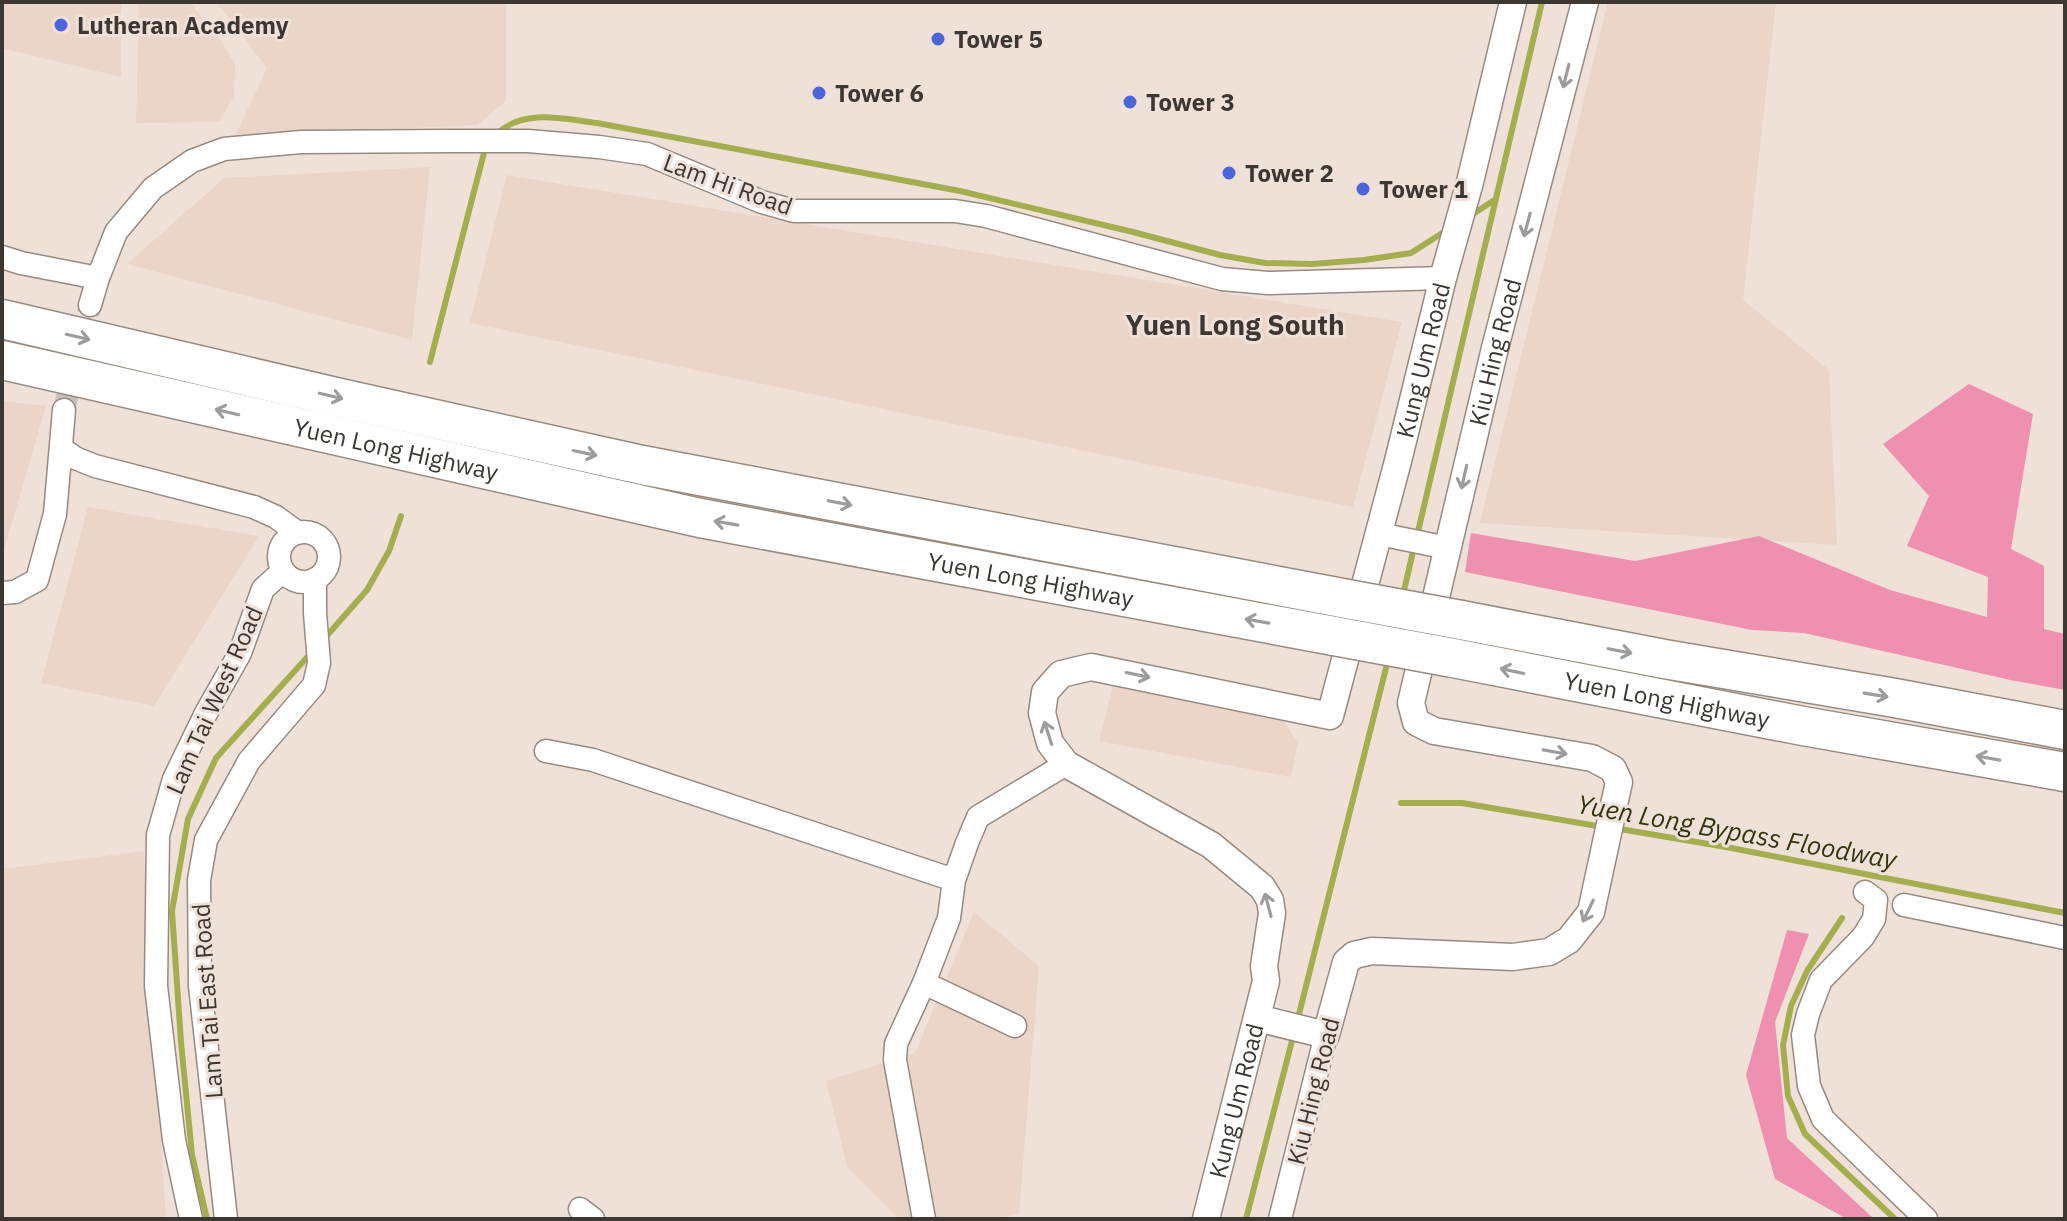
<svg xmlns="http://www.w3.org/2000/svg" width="2067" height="1221" font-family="'IBM Plex Sans',sans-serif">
	<rect width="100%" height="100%" fill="#efe1d8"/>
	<path fill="#ead5c8" d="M 2,2 L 121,2 L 121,77 L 2,48 Z
		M 139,2 L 189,2 L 221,41 L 235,64 L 234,96 L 219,122 L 136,123 Z
		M 216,2 L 506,2 L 506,101 L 477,125 L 235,136 L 267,68 Z
		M 1608,2 L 1776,2 L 1743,300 L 1829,370 L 1837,545 L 1480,523 Z
		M 430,167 L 412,340 L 127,264 L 224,178 Z
		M 507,175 L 1402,322 L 1353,507 L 470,323 Z
		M 2,401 L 46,406 L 2,557 Z
		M 88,507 L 259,536 L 154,706 L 41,683 Z
		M 1113,686 L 1281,718 L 1298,743 L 1291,777 L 1099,741 Z
		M 144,851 L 166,1219 L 2,1219 L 2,869 Z
		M 974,912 L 1039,966 L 1019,1214 L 994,1219 L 899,1219 L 847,1167 L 826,1081 L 915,1053 Z"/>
	<path fill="#ef90b1" d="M 1969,384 L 2033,414 L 2011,549 L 2044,566 L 2044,629 L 2065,634 L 2065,690 L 2010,680 L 1804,633 L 1752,630 L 1465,572 L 1471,533 L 1635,561 L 1759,536 L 1890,590 L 1987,617 L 1988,577 L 1907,546 L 1929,496 L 1883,444 Z
		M 1787,930 L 1809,934 L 1775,1022 L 1787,1138 L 1874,1219 L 1847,1219 L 1775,1179 L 1746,1075 Z"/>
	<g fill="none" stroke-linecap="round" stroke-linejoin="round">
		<path stroke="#a4ae4f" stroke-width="6" d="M 497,134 C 523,108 564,119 597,123 L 960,191 L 1133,232 L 1220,255 L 1265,263 L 1312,264 L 1364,260 L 1411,253 L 1447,230
			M 1470,216 L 1496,199
			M 430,362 L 485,149 L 487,146
			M 1417,536 L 1542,2
			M 1403,595 L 1414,547
			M 324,639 L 367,590 L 389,551 L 401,516
			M 1401,803 L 1462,803 L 1603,827
			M 1614,828 L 1726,847 L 2065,913
			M 1842,918 L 1807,971 L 1791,1006 L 1783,1045 L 1788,1096 L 1805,1134 L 1895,1219
			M 1297,1022 L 1388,660
			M 207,1219 L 192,1155 L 181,1042 L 172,911 L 188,819 L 216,758 L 311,653
			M 1246,1219 L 1294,1033"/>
		<path stroke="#cbbfb7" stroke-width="22" stroke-dasharray="22 11" stroke-linecap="butt" d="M 64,410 L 90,305"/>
		<g stroke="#968a81" stroke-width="25">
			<path id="minor" d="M 2,257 L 21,263 L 98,278
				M 90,305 L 98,278 L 116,232 L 153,188 L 192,161 L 224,149 L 301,142 L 451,141 L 528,141 L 599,147 L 647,154 L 762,202 L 794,211 L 955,211 L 986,216 L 1222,279 L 1268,283 L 1443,278
				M 61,448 L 75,458 L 95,466 L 254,507 L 276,517 L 298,533
				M279 557a25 25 0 1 1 50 0a25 25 0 1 1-50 0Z
				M 1379,534 L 1448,548
				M 2,593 L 15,592 L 37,580 L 55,514 L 64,410
				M 546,751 L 593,760 L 954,880
				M 1865,892 L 1876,900 L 1874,919 L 1863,937 L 1821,980 L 1808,1014 L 1803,1035 L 1809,1086 L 1823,1119 L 1926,1219
				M 1904,905 L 2065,938
				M 924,983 L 1015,1026
				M 580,1209 L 593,1219
				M 191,1219 L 174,1140 L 156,986 L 158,835 L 174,779 L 205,715 L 240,653 L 263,589 L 283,571
				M 226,1219 L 200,986 L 199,880 L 206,840 L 249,761 L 314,685 L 319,663 L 315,613 L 315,579
				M 924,1219 L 895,1060 L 896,1044 L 924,983 L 949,918 L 954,880 L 967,843 L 978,817 L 1066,764
				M 1280,1219 L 1326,1035"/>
		</g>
		<g stroke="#968a81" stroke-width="29">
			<g id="tertiary">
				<path id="s1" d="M 1257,1018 L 1326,1035 L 1346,962 L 1354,955 L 1372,951 L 1513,957 L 1549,952 L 1569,940 L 1591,912 L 1619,782 L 1613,769 L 1592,758 L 1434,731 L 1416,722 L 1411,703 L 1495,348 L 1585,2"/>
				<path id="s2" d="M 1206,1219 L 1266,981 L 1264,966 L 1272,913 L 1270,900 L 1262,887 L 1211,845 L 1066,764 L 1050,743 L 1042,713 L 1045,692 L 1061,674 L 1091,667 L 1330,716 L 1398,461 L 1443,278 L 1470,182 L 1513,2"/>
			</g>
		</g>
		<g stroke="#968a81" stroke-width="41">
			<g id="motorway">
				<path d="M 2,319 L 340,398 L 642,465 L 1342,598"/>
				<path id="s3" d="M 2,360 L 700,518 L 1334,636"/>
				<path d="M 1461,620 L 1664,659 L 1895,698 L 2065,730"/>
				<path id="s4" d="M 1453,658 L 1803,726 L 2065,772"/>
			</g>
		</g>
		<use href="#minor" stroke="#fff" stroke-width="22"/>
		<use href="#tertiary" stroke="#fff" stroke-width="26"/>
		<use href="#motorway" stroke="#fff" stroke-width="38"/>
		<g stroke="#968a81" stroke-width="41" stroke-linecap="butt">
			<path id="motorway-bridge" d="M 1342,598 L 1461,620
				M 1334,636 L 1453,658"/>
		</g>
		<use href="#motorway-bridge" stroke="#fff" stroke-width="38"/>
	</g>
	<defs><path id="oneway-shaft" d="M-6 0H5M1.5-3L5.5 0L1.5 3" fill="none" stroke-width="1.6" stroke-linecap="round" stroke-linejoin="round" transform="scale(2)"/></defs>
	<g stroke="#9e9b9a">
		<use href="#oneway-shaft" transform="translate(1566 76) rotate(104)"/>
		<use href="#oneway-shaft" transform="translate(1527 225) rotate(105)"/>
		<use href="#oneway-shaft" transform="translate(78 337) rotate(13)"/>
		<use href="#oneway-shaft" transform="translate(331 396) rotate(13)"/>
		<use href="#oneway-shaft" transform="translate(227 412) rotate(-167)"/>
		<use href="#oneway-shaft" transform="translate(585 453) rotate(12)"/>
		<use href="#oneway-shaft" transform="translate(1464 477) rotate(103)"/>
		<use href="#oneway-shaft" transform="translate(840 503) rotate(11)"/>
		<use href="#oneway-shaft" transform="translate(726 523) rotate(-170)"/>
		<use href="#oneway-shaft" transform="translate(1257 621) rotate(-170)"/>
		<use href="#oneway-shaft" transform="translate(1620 651) rotate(11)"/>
		<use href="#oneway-shaft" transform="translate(1512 671) rotate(-168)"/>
		<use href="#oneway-shaft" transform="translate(1138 675) rotate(12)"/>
		<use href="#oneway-shaft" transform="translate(1876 695) rotate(9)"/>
		<use href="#oneway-shaft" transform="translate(1048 733) rotate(-108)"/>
		<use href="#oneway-shaft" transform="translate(1555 752) rotate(10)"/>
		<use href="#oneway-shaft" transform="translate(1988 758) rotate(-170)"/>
		<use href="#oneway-shaft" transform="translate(1268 905) rotate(-105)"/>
		<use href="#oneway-shaft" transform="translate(1588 911) rotate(116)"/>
	</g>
	<g fill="#4e64d9" stroke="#efe1d8" stroke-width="3">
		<circle cx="61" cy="25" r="8"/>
		<circle cx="938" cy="39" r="8"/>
		<circle cx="819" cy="93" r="8"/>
		<circle cx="1130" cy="102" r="8"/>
		<circle cx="1229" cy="173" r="8"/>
		<circle cx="1363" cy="189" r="8"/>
	</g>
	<g text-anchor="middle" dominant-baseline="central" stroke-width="6" stroke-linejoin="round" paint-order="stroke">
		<g font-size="24" font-weight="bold" fill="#3d3734" stroke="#efe1d8" text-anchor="start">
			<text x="77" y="25">Lutheran Academy</text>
			<text x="954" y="39">Tower 5</text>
			<text x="835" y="93">Tower 6</text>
			<text x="1146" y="102">Tower 3</text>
			<text x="1245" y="173">Tower 2</text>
			<text x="1379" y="189">Tower 1</text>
		</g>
		<g font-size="24" fill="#3d3734" stroke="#efe1d8">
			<text transform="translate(728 184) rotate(20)">Lam Hi Road</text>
			<text stroke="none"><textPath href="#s1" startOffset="1144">Kiu Hing Road</textPath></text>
			<text stroke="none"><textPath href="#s2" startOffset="1320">Kung Um Road</textPath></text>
			<text stroke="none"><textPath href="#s3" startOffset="404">Yuen Long Highway</textPath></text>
			<text stroke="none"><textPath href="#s3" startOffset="1052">Yuen Long Highway</textPath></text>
			<text transform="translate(214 700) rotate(-66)">Lam Tai West Road</text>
			<text stroke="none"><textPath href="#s4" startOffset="218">Yuen Long Highway</textPath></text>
			<text transform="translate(207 1001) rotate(-94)">Lam Tai East Road</text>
			<text transform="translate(1313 1091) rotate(-76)">Kiu Hing Road</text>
			<text stroke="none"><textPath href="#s2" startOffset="122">Kung Um Road</textPath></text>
		</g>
		<g font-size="26" font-style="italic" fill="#31350c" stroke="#efe1d8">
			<text transform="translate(1737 831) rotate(10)">Yuen Long Bypass Floodway</text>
		</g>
		<g font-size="28" font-weight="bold" fill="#3d3734" stroke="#efe1d8">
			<text x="1235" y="324">Yuen Long South</text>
		</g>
	</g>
	<rect width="2067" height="1221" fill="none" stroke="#3d3734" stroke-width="8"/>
</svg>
